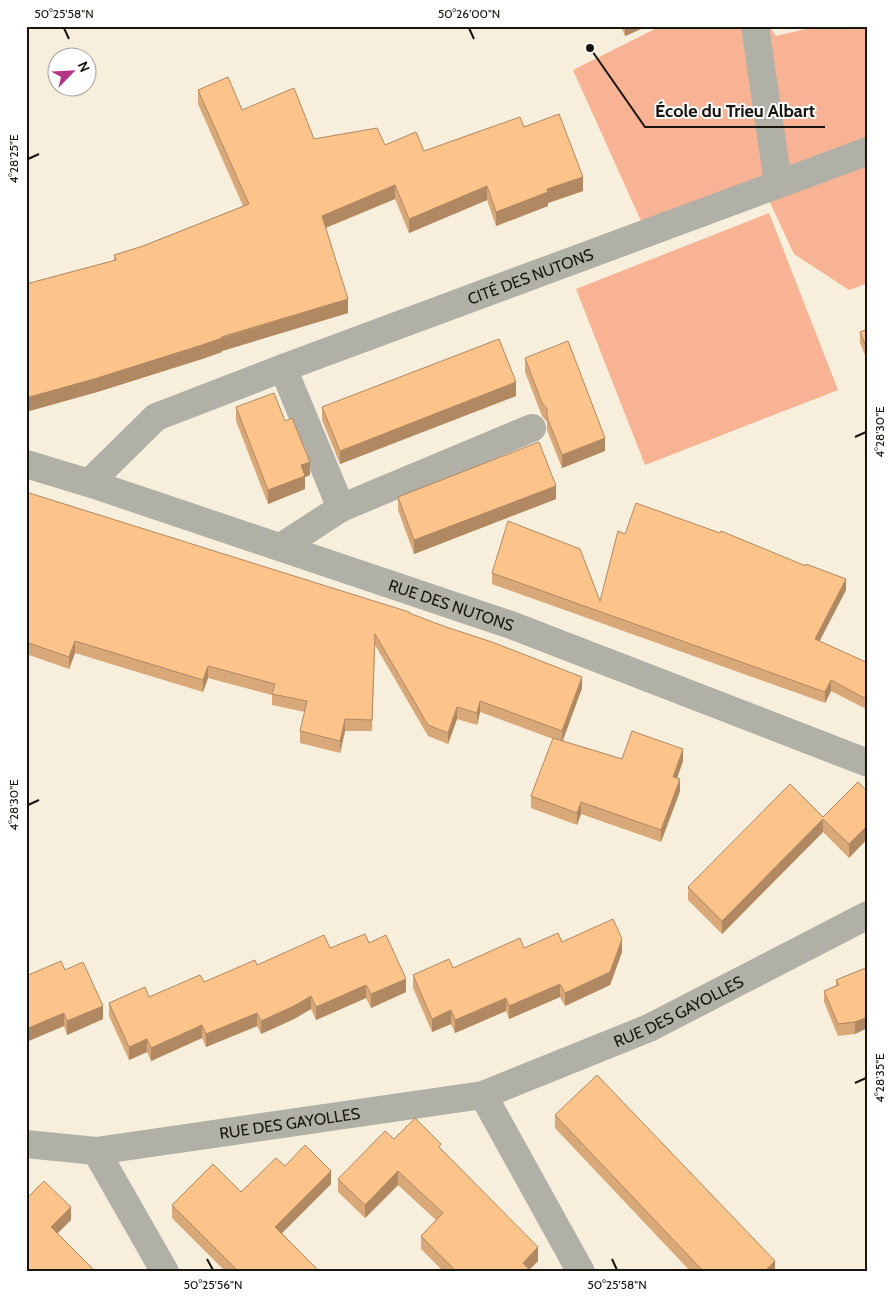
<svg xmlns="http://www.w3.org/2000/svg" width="894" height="1298" font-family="Cabin,sans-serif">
	<rect width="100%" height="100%" fill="#f7eedc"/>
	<path fill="#f7b394" d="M 661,26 L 769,26 L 776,36 L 818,26 L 868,26 L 868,283 L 849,290 L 794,254 L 766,194 L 641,221 L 573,70 Z
		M 769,213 L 838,390 L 645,465 L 576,289 Z"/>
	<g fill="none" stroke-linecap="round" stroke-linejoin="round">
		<g stroke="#b0b0a7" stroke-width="28">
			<path d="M 755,26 L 778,183"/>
			<path id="s1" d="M 26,464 L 89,483 L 511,625 L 868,763"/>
			<path id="s2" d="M 89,483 L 156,417 L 283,368 L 868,151"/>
			<path d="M 341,508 L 532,428"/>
			<path d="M 281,547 L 341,508 L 283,368"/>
			<path d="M 483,1095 L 581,1272"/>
			<path id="s3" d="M 26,1144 L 96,1151 L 483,1095 L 649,1028 L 868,915"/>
			<path d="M 96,1151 L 165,1272"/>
		</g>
	</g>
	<path fill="#d9a878" d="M 621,26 L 648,26 L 625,36 Z
		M 198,90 L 242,110 L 314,139 L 385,145 L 424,151 L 524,127 L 583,191 L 548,203 L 548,206 L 496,226 L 487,200 L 409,233 L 395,199 L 326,228 L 348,313 L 222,351 L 222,352 L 202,359 L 94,393 L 114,260 L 114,255 L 143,246 L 243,206 L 198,104 Z
		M 868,329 L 868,362 L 860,343 L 860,332 Z
		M 525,358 L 605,451 L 562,468 L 547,430 L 547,422 L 542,416 L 525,372 Z
		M 516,396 L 340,464 L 322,420 L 322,407 Z
		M 236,407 L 310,475 L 305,477 L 305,489 L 268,504 L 236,421 Z
		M 26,492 L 409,613 L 582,688 L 562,741 L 622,759 L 683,761 L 677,779 L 680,791 L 661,842 L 581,814 L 577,825 L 531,808 L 531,796 L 553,739 L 480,712 L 477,725 L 457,719 L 448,744 L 428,736 L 375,645 L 372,731 L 345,731 L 340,753 L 300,743 L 300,731 L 305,712 L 272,705 L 272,695 L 208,678 L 203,692 L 75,653 L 69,669 L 26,654 Z
		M 398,497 L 556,499 L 414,554 L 398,510 Z
		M 625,534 L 846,590 L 819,641 L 868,663 L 868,710 L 831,691 L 825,703 L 492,584 L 492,573 L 600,601 Z
		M 868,792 L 868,838 L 849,858 L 823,832 L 722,934 L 688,900 L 688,887 L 823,817 Z
		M 562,942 L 622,952 L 610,985 L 565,1006 L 560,997 L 509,1019 L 506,1011 L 455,1033 L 451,1024 L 432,1032 L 413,988 L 413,975 L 453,968 L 524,948 Z
		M 369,943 L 406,992 L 371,1008 L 366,998 L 316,1020 L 311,1009 L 294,1019 L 261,1034 L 257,1026 L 206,1047 L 202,1038 L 151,1061 L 147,1052 L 129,1060 L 109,1016 L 109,1003 L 149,997 L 330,948 Z
		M 868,967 L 868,1036 L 865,1029 L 855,1034 L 838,1036 L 824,1002 L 824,991 L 836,985 L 836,980 Z
		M 65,970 L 103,1019 L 67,1035 L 64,1026 L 26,1042 L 26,976 Z
		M 555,1115 L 775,1272 L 691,1272 L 555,1128 Z
		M 394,1139 L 441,1149 L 538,1261 L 529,1270 L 531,1272 L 444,1272 L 421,1249 L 421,1236 L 436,1220 L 398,1185 L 365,1218 L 338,1192 L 338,1179 Z
		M 285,1166 L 331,1184 L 282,1233 L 320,1272 L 226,1272 L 172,1218 L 172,1205 L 241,1192 Z"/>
	<path fill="#b08861" d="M 625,26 L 648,26 L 625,36 Z
		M 583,177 L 583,191 L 548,203 L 548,206 L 496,226 L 496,212 L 547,189 Z
		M 395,185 L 395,199 L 322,229 L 322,216 Z
		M 487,186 L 487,200 L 409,233 L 409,219 Z
		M 348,299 L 348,313 L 222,351 L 222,352 L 202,359 L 94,393 L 26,412 L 26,398 Z
		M 516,382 L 516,396 L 340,464 L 340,451 Z
		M 605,438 L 605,451 L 562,468 L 562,455 Z
		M 310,462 L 310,475 L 305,477 L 305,489 L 268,504 L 268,490 L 301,465 Z
		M 556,486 L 556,499 L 414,554 L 414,540 Z
		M 846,579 L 846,590 L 815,650 L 815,639 Z
		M 75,641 L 75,653 L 69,669 L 69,657 Z
		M 208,666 L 208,678 L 203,692 L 203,680 Z
		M 582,677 L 582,688 L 562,743 L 562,731 Z
		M 831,680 L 831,691 L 825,703 L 825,692 Z
		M 480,701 L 480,712 L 477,725 L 477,713 Z
		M 457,707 L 457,719 L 448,744 L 448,733 Z
		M 345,719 L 345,731 L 340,753 L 340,741 Z
		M 683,749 L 683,761 L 673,789 L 673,777 Z
		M 680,779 L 680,791 L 661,842 L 661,830 Z
		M 581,802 L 581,814 L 577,825 L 577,813 Z
		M 823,819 L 823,832 L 722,934 L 722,921 Z
		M 868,825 L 868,838 L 849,858 L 849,844 Z
		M 622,939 L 622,952 L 610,985 L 565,1006 L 565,993 Z
		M 406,979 L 406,992 L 371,1008 L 371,994 Z
		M 560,984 L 560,997 L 509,1019 L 509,1006 Z
		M 366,985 L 366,998 L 316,1020 L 316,1007 Z
		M 311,996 L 311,1009 L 294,1019 L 261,1034 L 261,1021 Z
		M 506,998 L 506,1011 L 455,1033 L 455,1020 Z
		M 103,1006 L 103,1019 L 67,1035 L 67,1021 Z
		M 451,1010 L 451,1024 L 432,1032 L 432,1019 Z
		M 64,1013 L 64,1026 L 26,1042 L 26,1029 Z
		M 257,1013 L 257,1026 L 206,1047 L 206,1034 Z
		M 865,1018 L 865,1029 L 855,1034 L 855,1022 Z
		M 202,1025 L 202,1038 L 151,1061 L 151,1048 Z
		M 147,1039 L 147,1052 L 129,1060 L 129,1047 Z
		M 331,1171 L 331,1184 L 275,1240 L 275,1227 Z
		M 398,1171 L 398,1185 L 365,1218 L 365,1205 Z
		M 71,1207 L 71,1220 L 51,1240 L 51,1227 Z
		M 538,1247 L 538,1261 L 527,1272 L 523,1263 Z
		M 775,1261 L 775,1272 L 764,1272 Z"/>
	<path fill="#fcc38b" stroke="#b08861" d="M 228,77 L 242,110 L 294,88 L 314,139 L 377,128 L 385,145 L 416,132 L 424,151 L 520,117 L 524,127 L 559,114 L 583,177 L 547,189 L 548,192 L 496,212 L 487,186 L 409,219 L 395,185 L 322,216 L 348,299 L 221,337 L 222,338 L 202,345 L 94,379 L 26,398 L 26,284 L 116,260 L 114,255 L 143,246 L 249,204 L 198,90 Z
		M 868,329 L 868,351 L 860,332 Z
		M 499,339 L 516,382 L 340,451 L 322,407 Z
		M 568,341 L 605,438 L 562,455 L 547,417 L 547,409 L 542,403 L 525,358 Z
		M 274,393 L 285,421 L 292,418 L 310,462 L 301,465 L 305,476 L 268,490 L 236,407 Z
		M 539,442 L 556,486 L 414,540 L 398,497 Z
		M 26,492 L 409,612 L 409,613 L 446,627 L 492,642 L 582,677 L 562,731 L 480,701 L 477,713 L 457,707 L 448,733 L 428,725 L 375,634 L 372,720 L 345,719 L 340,741 L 300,731 L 307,701 L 272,694 L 275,684 L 208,666 L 203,680 L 75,641 L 69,657 L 26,642 Z
		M 636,503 L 720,533 L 721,531 L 806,566 L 806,564 L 846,579 L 815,639 L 868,663 L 868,700 L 831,680 L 825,692 L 492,573 L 508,521 L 580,549 L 600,601 L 618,531 L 625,534 Z
		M 632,731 L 683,749 L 673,777 L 680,779 L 661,830 L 581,802 L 577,813 L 531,796 L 553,738 L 622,759 Z
		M 858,782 L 868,792 L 868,825 L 849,844 L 823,819 L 722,921 L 688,887 L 790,784 L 823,817 Z
		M 613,919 L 622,939 L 610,972 L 565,993 L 560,984 L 509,1006 L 506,998 L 455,1020 L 451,1010 L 432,1019 L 413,975 L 449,959 L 453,968 L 520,938 L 524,948 L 558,933 L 562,942 Z
		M 365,934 L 369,943 L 386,935 L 406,979 L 371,994 L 366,985 L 316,1007 L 311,996 L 294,1006 L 261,1021 L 257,1013 L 206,1034 L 202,1025 L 151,1048 L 147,1039 L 129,1047 L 109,1003 L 145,987 L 149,997 L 200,975 L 204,982 L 255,960 L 257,965 L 324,935 L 330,948 Z
		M 61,961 L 65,970 L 83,962 L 103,1006 L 67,1021 L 64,1013 L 26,1029 L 26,976 Z
		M 868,967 L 868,1024 L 865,1018 L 855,1022 L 838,1024 L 824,991 L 839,985 L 836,980 Z
		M 597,1075 L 775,1261 L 764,1272 L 704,1272 L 555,1115 Z
		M 415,1118 L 441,1144 L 439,1147 L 538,1247 L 523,1263 L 531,1272 L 457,1272 L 421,1236 L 443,1213 L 398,1171 L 365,1205 L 338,1179 L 385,1131 L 394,1139 Z
		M 305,1145 L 331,1171 L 275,1227 L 320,1272 L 239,1272 L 172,1205 L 213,1164 L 241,1192 L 276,1158 L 285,1166 Z
		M 44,1181 L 71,1207 L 51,1227 L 96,1272 L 26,1272 L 26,1199 Z"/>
	<path fill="none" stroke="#18150f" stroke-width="2" d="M 64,28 L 69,39M 469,28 L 474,39M 28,159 L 39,154M 855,437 L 866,432M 28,805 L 39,800M 855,1083 L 866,1078M 207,1259 L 213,1270M 612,1259 L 617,1270"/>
	<g text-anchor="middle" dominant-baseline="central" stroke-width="4" stroke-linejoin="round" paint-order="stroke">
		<g font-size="16" fill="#18150f" stroke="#fff">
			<text stroke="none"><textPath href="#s2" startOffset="494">CITÉ DES NUTONS</textPath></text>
			<text stroke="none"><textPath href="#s1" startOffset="448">RUE DES NUTONS</textPath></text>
			<text stroke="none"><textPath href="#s3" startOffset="674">RUE DES GAYOLLES</textPath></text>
			<text stroke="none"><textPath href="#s3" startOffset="266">RUE DES GAYOLLES</textPath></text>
		</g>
	</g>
	<path fill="none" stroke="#18150f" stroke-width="2" d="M590 48L645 127H825"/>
	<circle fill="#18150f" stroke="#fff" stroke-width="2" cx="590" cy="48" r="5"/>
	<g font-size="18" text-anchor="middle" font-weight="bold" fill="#18150f" stroke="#fff" stroke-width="4" stroke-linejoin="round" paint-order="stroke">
		<text x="735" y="117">École du Trieu Albart</text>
	</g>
	<rect width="894" height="1298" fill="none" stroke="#ffffff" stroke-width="55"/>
	<g transform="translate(72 72) rotate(66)"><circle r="24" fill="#ffffff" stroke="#a3a19f"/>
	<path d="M0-4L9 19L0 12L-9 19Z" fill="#b33686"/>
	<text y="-8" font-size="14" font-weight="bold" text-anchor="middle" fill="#18150f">N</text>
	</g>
	<rect x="28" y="28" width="838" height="1242" fill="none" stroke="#18150f" stroke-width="2"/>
	<g font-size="12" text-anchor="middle" fill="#18150f">
		<text x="64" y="18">50°25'58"N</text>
		<text x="469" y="18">50°26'00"N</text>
		<text transform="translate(14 159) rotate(-90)" y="4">4°28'25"E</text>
		<text transform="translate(880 432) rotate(-90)" y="4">4°28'30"E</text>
		<text transform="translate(14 805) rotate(-90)" y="4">4°28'30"E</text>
		<text transform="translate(880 1078) rotate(-90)" y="4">4°28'35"E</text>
		<text x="213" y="1289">50°25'56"N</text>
		<text x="617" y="1289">50°25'58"N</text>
	</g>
</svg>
